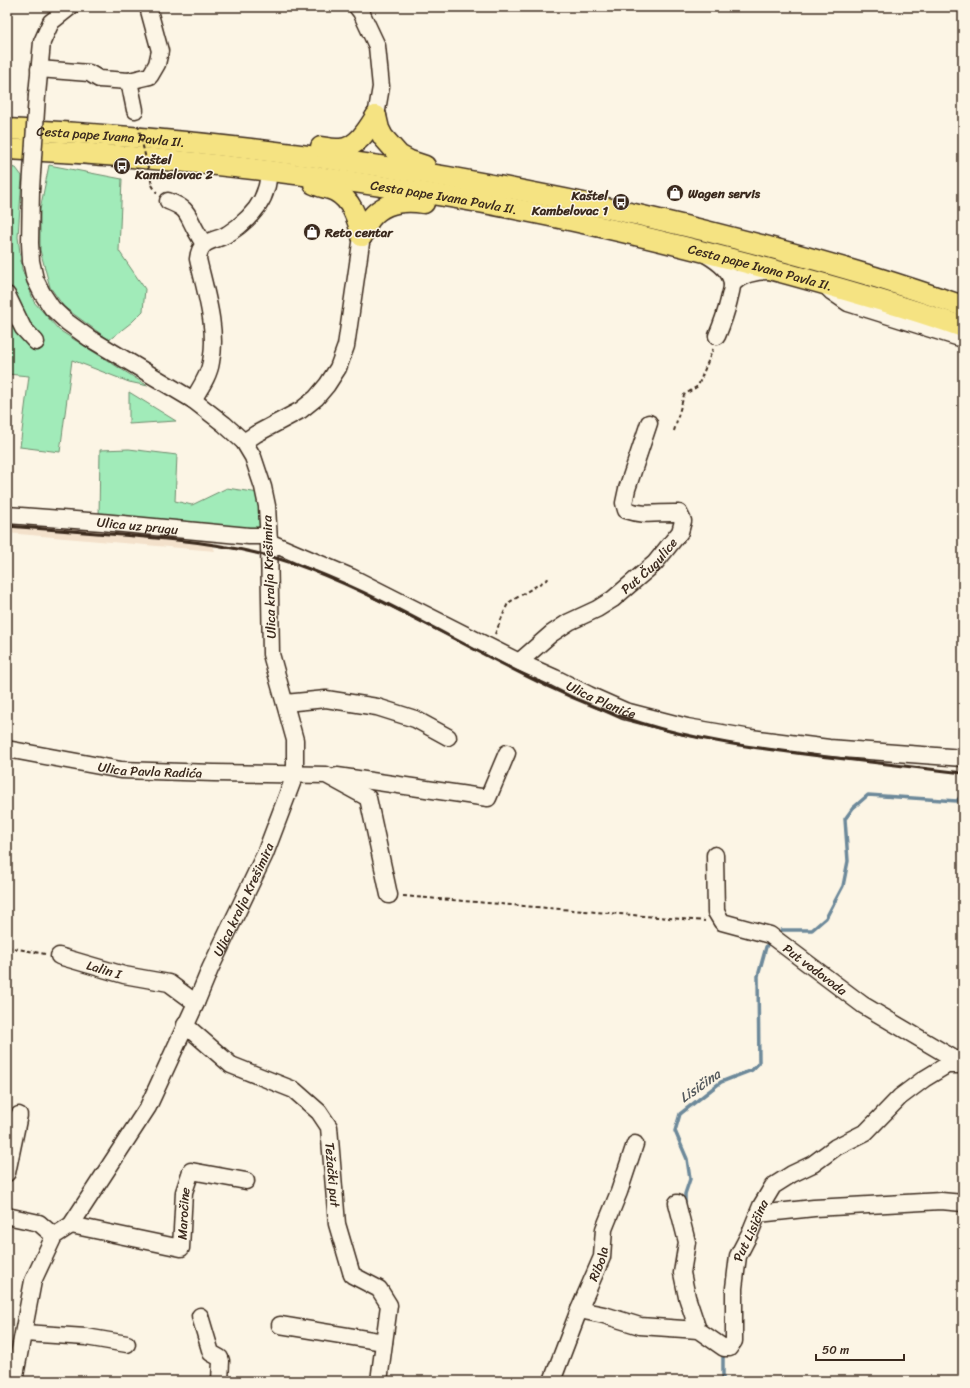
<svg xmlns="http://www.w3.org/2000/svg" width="970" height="1388" font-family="Sriracha,sans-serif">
	<rect width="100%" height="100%" fill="#fcf5e5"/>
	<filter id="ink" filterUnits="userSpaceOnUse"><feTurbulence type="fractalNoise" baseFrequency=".025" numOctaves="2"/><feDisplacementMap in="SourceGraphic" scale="8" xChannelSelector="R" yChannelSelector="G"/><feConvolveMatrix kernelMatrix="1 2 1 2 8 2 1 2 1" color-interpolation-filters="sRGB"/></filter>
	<g filter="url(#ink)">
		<path fill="#f3e1cb" d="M 7,518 L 208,534 L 215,551 L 7,533 Z"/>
		<path fill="#a1ebb9" stroke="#6e8a6c" d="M 49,165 L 122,179 L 119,251 L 145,289 L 143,311 L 132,322 L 109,340 L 64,307 L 50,287 L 40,250 L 40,210 Z
			M 8,167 L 16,168 L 22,176 L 18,237 L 22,269 L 34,302 L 59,330 L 148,386 L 129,382 L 72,360 L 60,452 L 20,447 L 29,376 L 7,374 Z
			M 129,392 L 176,421 L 129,424 Z
			M 129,449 L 177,455 L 175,501 L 192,505 L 227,488 L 259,493 L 261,529 L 99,519 L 100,450 Z"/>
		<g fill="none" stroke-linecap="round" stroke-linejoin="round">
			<path stroke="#6d899a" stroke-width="3.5" d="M 781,930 L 812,930 L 826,918 L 843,886 L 848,861 L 845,819 L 853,808 L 868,795 L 957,801 L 963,794
				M 685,1205 L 685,1194 L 690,1179 L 687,1159 L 675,1131 L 680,1114 L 721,1082 L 752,1070 L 759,1063 L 758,976 L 766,947 L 767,945
				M 723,1381 L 723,1356"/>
			<g stroke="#3b2a1e" stroke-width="19">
				<g id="minor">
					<path d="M 357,7 L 361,12 L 377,46 L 381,87 L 376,116"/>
					<path d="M 39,69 L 89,73 L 99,79 L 129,81 L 150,76 L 157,64 L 160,51 L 148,7"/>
					<path d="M 129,81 L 135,110"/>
					<path d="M 37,95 L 42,42 L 51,22 L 70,7"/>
					<path d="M 168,201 C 186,208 186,211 194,227 C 197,233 201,239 204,244"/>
					<path d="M 707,255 C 717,261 732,271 732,285 C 732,290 730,295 729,300 C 726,313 722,324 717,336"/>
					<path d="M 732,284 C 742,274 755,271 769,271"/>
					<path d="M 826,286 L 832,292 L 848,303 L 963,339"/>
					<path d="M 7,295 L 23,328 L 36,342"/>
					<path d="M 193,400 C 200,388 209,376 211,362 C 218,330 205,290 198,259 C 200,239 213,242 226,235 C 231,232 235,229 239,226 C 250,217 262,204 266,189 C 268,184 268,177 269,171"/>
					<path d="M 244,442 L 256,434 L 301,410 L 316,398 L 327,385 L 338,368 L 346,346 L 362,236"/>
					<path id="s1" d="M 7,515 L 102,522 L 249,536 L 268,536"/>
					<path id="s2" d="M 269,542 L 351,577 L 519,662 L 555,678 L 589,695 L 625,711 L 687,727 L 751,738 L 829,748 L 963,758"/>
					<path id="s3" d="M 519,662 L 551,634 L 569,622 L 597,609 L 613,599 L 655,563 L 680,532 L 683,521 L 679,513 C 659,512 646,517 626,510 L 624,503 L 627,489 L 649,423"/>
					<path d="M 285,703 L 326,699 L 377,707 L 415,719 L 448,737"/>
					<path id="s4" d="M 7,749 L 121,770 L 214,773 L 326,775 L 368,798 L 389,895"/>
					<path d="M 337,776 L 488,798 L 507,753"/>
					<path id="s5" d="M 715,855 L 716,912 L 722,922 L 770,935 L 863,1005 L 963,1064"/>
					<path id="s6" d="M 59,956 L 124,975 L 169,983 L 196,1003"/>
					<path id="s7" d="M 185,1025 L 231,1065 L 294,1090 L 319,1112 L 329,1127 L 337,1224 L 352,1275 L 379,1289 L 389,1305 L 379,1381"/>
					<path d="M 7,1173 L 19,1115"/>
					<path d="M 677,1203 L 687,1242 L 682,1273 L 687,1297 L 698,1330"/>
					<path d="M 758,1214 L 814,1208 L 941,1201 L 963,1203"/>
					<path d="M 7,1216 L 39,1223 L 54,1236"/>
					<path id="s8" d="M 71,1225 L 181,1248 L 184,1192 L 191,1171 L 246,1181"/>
					<path id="s9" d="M 579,1310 L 604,1315 L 640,1326 L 698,1330 L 724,1348 L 729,1348 L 734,1341 L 734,1288 L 738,1256 L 750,1233 L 761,1206 L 773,1186 L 792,1174 L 813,1164 L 836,1147 L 866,1132 L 900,1097 L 924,1079 L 947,1065 L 963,1065"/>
					<path d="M 200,1316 L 211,1353 L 220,1358 L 221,1361 L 220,1381"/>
					<path d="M 280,1325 L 384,1342"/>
					<path d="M 24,1333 L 86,1337 L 127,1344"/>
					<path id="s10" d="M 14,1381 L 33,1281 L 54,1236 L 71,1225 L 148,1107 L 196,1003 L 210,969 L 265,854 L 295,775 L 295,740 L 271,654 L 269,542 L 267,506 L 263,487 L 253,457 L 244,442 L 224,424 L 193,400 L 89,338 L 67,322 L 52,308 L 42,293 L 35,279 L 31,261 L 30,243 L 31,189"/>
					<path id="s11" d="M 552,1381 L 579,1310 L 602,1257 L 604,1229 L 619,1192 L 635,1144"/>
				</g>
			</g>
			<g stroke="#3b2a1e" stroke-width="23">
				<g id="major">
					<path d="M 376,116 L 379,129 L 383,137 L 399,155 L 410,161 L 425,166"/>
					<path id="s12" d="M 7,129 C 300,143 593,193 875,277 C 904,286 934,296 963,306"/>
					<path d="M 321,147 C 327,148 334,149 340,149 C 357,148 368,129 376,116"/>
					<path id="s13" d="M 7,149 C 156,156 303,172 450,197 C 550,214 649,237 747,263 C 819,282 892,302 963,327"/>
					<path d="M 314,184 C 320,187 328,188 335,191 C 352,200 357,218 362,236"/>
					<path d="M 362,236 C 364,230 367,223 371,218 C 384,202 405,200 424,203"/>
				</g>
			</g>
			<path stroke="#3b2a1e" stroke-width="2" stroke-dasharray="4 3" stroke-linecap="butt" d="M 152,185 L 157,193
				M 674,431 L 684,395 L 698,386 L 713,349
				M 495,634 L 508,603 L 551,577
				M 403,896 L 705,921
				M 7,947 L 45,954"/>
			<use href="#minor" stroke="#fcf5e5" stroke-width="16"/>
			<use href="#major" stroke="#f5e382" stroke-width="20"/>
			<path stroke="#3b2a1e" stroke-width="3" d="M 7,526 C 45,529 84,532 122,535 C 185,540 249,546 309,569 C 423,613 523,687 641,723 C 702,742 765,749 828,757 C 873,762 918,768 963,773"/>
			<g stroke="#3b2a1e" stroke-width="19" stroke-linecap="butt">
				<path id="minor-bridge" d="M 31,189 L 37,95"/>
			</g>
			<path stroke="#3b2a1e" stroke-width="2" stroke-dasharray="4 3" stroke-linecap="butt" d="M 138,125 L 152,185"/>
			<use href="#minor-bridge" stroke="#fcf5e5" stroke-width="16"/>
		</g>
	</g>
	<defs>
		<g id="bus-disc" transform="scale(0.9)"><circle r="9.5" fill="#3b2a1e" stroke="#fcf5e5"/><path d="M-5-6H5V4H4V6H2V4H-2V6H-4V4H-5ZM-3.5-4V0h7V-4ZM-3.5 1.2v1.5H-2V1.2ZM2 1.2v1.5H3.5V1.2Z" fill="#fff"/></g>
		<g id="shop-disc" transform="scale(0.9)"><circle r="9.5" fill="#3b2a1e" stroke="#fcf5e5"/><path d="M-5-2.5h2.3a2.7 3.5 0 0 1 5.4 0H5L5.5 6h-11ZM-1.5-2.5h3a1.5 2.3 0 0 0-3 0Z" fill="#fff"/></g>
	</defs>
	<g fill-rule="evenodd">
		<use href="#bus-disc" x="122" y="166"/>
		<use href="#shop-disc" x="675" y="193"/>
		<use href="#bus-disc" x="621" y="202"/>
		<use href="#shop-disc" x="312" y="232"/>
	</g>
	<g text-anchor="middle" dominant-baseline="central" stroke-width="3" stroke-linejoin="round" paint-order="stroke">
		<g font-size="13" fill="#3b2a1e" stroke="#fcf5e5">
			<text stroke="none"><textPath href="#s12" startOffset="104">Cesta pape Ivana Pavla II.</textPath></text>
			<text stroke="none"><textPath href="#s13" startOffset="440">Cesta pape Ivana Pavla II.</textPath></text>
			<text stroke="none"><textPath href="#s13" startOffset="764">Cesta pape Ivana Pavla II.</textPath></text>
			<text stroke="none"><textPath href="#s1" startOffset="131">Ulica uz prugu</textPath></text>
			<text stroke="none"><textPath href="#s3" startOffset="163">Put Čugulice</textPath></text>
			<text transform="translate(269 577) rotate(-92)">Ulica kralja Krešimira</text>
			<text stroke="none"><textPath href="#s2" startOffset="368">Ulica Planiće</textPath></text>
			<text stroke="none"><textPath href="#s4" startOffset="145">Ulica Pavla Radića</textPath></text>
			<text stroke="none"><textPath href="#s10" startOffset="541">Ulica kralja Krešimira</textPath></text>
			<text stroke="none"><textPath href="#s6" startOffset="47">Lalin I</textPath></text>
			<text stroke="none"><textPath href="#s5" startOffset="175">Put vodovoda</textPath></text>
			<text stroke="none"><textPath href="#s7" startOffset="228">Težački put</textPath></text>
			<text stroke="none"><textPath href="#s8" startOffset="147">Maročine</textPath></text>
			<text stroke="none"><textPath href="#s9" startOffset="280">Put Lisičina</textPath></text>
			<text stroke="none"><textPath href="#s11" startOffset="126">Ribola</textPath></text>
		</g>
		<g font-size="13" font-weight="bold" fill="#3b2a1e" stroke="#fcf5e5" text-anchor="start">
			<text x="135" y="159">Kaštel<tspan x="135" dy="15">Kambelovac 2</tspan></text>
			<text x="688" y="193">Wagen servis</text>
			<text x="608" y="195" text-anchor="end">Kaštel<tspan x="608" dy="15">Kambelovac 1</tspan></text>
			<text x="325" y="232">Reto centar</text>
		</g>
		<g font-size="14" font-style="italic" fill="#54595c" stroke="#fcf5e5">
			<text transform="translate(700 1086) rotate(-35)">Lisičina</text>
		</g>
	</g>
	<rect width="970" height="1388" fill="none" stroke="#fcf5e5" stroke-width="24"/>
	<rect x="12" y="12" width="946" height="1364" fill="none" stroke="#3b2a1e" stroke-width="1.5" filter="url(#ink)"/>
	<path d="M816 1354v6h88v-6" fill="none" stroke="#3b2a1e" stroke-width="2"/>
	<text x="822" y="1354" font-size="12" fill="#3b2a1e" stroke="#fcf5e5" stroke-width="3" paint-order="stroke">50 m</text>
</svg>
